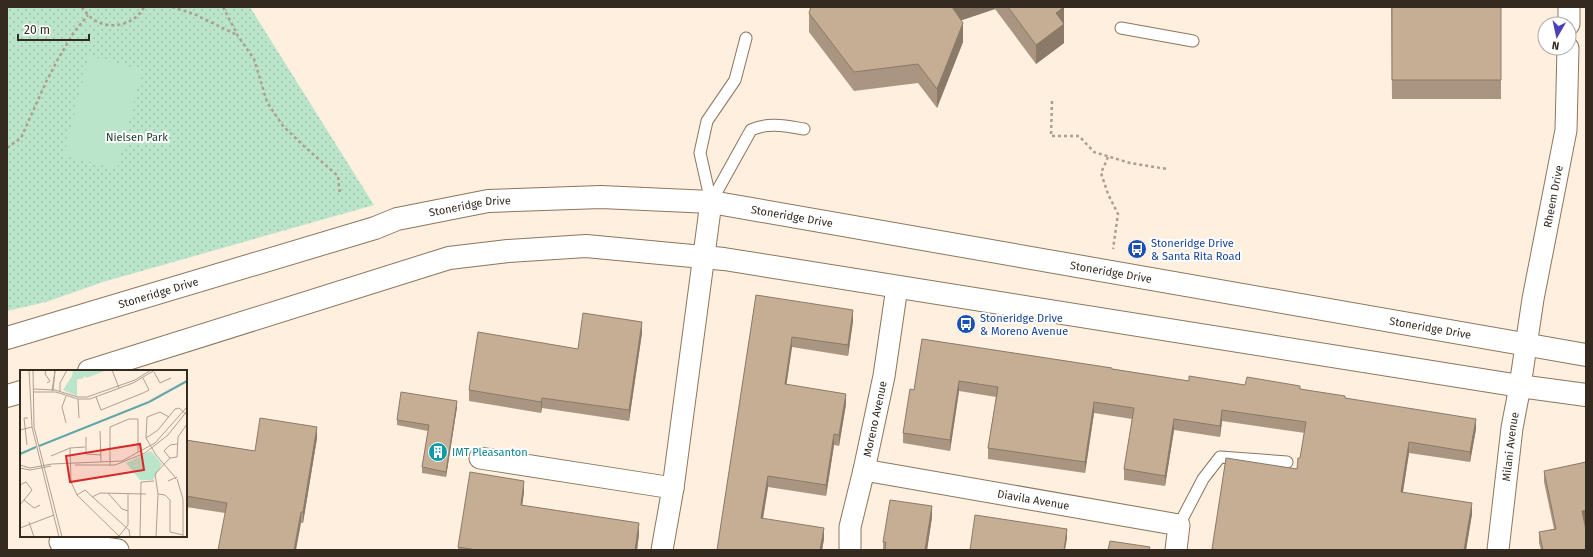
<svg xmlns="http://www.w3.org/2000/svg" width="1593" height="557" font-family="'Fira Sans',sans-serif">
	<defs>
		<pattern id="park-dots" width="8" height="8" patternUnits="userSpaceOnUse"><rect width="8" height="8" fill="#bae5ca"/><path d="M2 2h.1M6 6h.1" fill="none" stroke="#a0c5ad" stroke-width="1.8" stroke-linecap="round"/></pattern>
	</defs>
	<rect width="100%" height="100%" fill="#feefdf"/>
	<path fill="url(#park-dots)" d="M 7,7 L 250,7 L 374,205 L 103,282 L 46,302 L 7,311 Z"/>
	<path fill="#bae5ca" d="M 89,56 L 142,70 L 117,169 L 64,155 Z"/>
	<g fill="none" stroke-linecap="round" stroke-linejoin="round">
		<g stroke="#8c765e" stroke-width="13">
			<path id="lane" d="M 1121,28 L 1193,41
				M 711,202 L 700,153 L 707,121 L 735,80 L 746,38
				M 711,202 L 751,130 C 768,122 786,126 804,129
				M 1179,525 L 1203,479 L 1220,457 L 1287,462"/>
		</g>
		<g stroke="#8c765e" stroke-width="23">
			<g id="street">
				<path d="M 1569,24 L 1569,7"/>
				<path d="M 480,458 L 673,488"/>
				<path id="s1" d="M 864,470 L 1179,525 L 1176,550"/>
				<path d="M 60,542 L 118,550"/>
				<path d="M 662,550 L 673,488 L 711,202"/>
				<path id="s2" d="M 850,550 L 850,527 L 864,470 L 884,376 L 897,287"/>
				<path id="s3" d="M 1498,550 L 1512,428 L 1520,386 L 1533,299 L 1566,130 L 1568,48"/>
			</g>
		</g>
		<g stroke="#8c765e" stroke-width="24">
			<g id="secondary">
				<path id="s4" d="M 7,338 L 375,228 L 397,219 L 488,201 L 601,197 L 711,202 L 1586,355"/>
				<path d="M 89,371 L 449,258 L 508,251 L 586,246 L 724,259 L 1520,386 L 1586,395"/>
				<path d="M 7,396 L 21,392"/>
			</g>
		</g>
		<path stroke="#ac9f91" stroke-width="2.5" stroke-dasharray="3 3" stroke-linecap="butt" d="M 82,7 C 86,13 91,19 98,22 C 114,30 136,23 144,7
			M 172,7 L 194,14 L 237,35
			M 223,7 L 238,36 L 254,59 L 267,102 L 283,126 L 306,148 L 338,176 L 340,195
			M 1052,101 L 1051,136 L 1079,136 L 1094,152 L 1130,163 L 1167,169
			M 7,148 L 21,138 L 46,82 L 58,59 L 74,32 L 88,15
			M 1108,157 L 1101,173 L 1108,194 L 1118,214 L 1113,249"/>
		<use href="#lane" stroke="#fff" stroke-width="11"/>
		<use href="#street" stroke="#fff" stroke-width="21"/>
		<use href="#secondary" stroke="#fff" stroke-width="22"/>
	</g>
	<path fill="#aa9680" d="M 811,7 L 1064,7 L 1064,43 L 1036,64 L 995,9 L 962,20 L 963,42 L 937,108 L 918,83 L 854,91 L 809,32 L 809,13 Z
		M 1391,7 L 1501,7 L 1501,99 L 1392,99 Z
		M 756,295 L 853,321 L 848,356 L 792,347 L 786,384 L 846,404 L 839,446 L 834,445 L 826,496 L 768,487 L 763,519 L 824,539 L 822,550 L 717,550 Z
		M 642,333 L 629,421 L 542,408 L 541,413 L 469,401 L 469,390 L 578,349 Z
		M 922,339 L 1189,381 L 1300,389 L 1345,398 L 1476,429 L 1470,462 L 1409,453 L 1403,492 L 1472,514 L 1466,550 L 1212,550 L 1226,458 L 1297,469 L 1300,458 L 1305,433 L 1222,421 L 1220,437 L 1174,430 L 1165,486 L 1124,480 L 1124,469 L 1132,419 L 1094,413 L 1085,473 L 988,459 L 988,448 L 996,397 L 959,391 L 950,451 L 903,443 L 903,433 L 914,390 Z
		M 457,407 L 446,477 L 422,473 L 422,467 L 428,431 L 397,425 L 397,420 Z
		M 317,438 L 303,523 L 225,513 L 186,507 L 186,440 L 255,451 Z
		M 1586,462 L 1586,521 L 1584,522 L 1586,550 L 1541,550 L 1539,543 L 1539,532 L 1554,529 L 1544,482 L 1544,471 Z
		M 524,492 L 522,505 L 639,534 L 637,550 L 458,550 L 458,547 Z
		M 932,517 L 927,550 L 883,550 L 883,542 Z"/>
	<path fill="#8b7a68" d="M 950,7 L 995,7 L 995,9 L 950,24 Z
		M 1064,7 L 1064,43 L 1036,64 L 1036,45 L 1056,13 Z
		M 963,23 L 963,42 L 937,108 L 937,89 Z
		M 853,310 L 853,321 L 848,356 L 848,345 Z
		M 642,322 L 642,333 L 629,421 L 629,410 Z
		M 792,337 L 792,347 L 785,395 L 785,384 Z
		M 959,381 L 959,391 L 950,451 L 950,440 Z
		M 846,394 L 846,404 L 839,446 L 839,435 Z
		M 542,398 L 542,408 L 541,413 L 541,402 Z
		M 457,401 L 457,407 L 446,477 L 446,472 Z
		M 1094,402 L 1094,413 L 1085,473 L 1085,462 Z
		M 1222,410 L 1222,421 L 1220,437 L 1220,426 Z
		M 1174,419 L 1174,430 L 1165,486 L 1165,476 Z
		M 1476,419 L 1476,429 L 1470,462 L 1470,452 Z
		M 317,427 L 317,438 L 303,523 L 303,512 Z
		M 834,434 L 834,445 L 826,496 L 826,485 Z
		M 1409,442 L 1409,453 L 1401,503 L 1401,492 Z
		M 768,476 L 768,487 L 761,529 L 761,518 Z
		M 524,481 L 524,492 L 521,515 L 521,505 Z
		M 1472,503 L 1472,514 L 1466,550 L 1464,550 Z
		M 932,506 L 932,517 L 927,550 L 925,550 Z
		M 1586,510 L 1586,521 L 1582,522 L 1582,511 Z
		M 301,512 L 301,523 L 296,550 L 294,550 Z
		M 639,523 L 639,534 L 637,550 L 635,550 Z
		M 824,528 L 824,539 L 822,550 L 820,550 Z
		M 1067,529 L 1067,539 L 1065,550 L 1064,550 Z"/>
	<path fill="#c6ae95" stroke="#8b7a68" d="M 811,7 L 952,7 L 963,23 L 937,89 L 918,64 L 854,72 L 809,13 Z
		M 1008,7 L 1064,7 L 1056,13 L 1064,24 L 1036,45 Z
		M 1392,7 L 1501,7 L 1501,80 L 1392,80 Z
		M 756,295 L 853,310 L 848,345 L 792,337 L 785,384 L 846,394 L 839,435 L 834,434 L 826,485 L 768,476 L 761,518 L 824,528 L 820,550 L 717,550 Z
		M 583,313 L 642,322 L 629,410 L 542,398 L 541,402 L 469,390 L 478,332 L 578,349 Z
		M 922,339 L 1112,368 L 1112,369 L 1189,381 L 1189,376 L 1245,385 L 1247,377 L 1300,386 L 1300,389 L 1345,396 L 1345,398 L 1476,419 L 1470,452 L 1409,442 L 1401,492 L 1472,503 L 1464,550 L 1218,550 L 1212,549 L 1226,458 L 1297,469 L 1298,458 L 1300,458 L 1306,422 L 1222,410 L 1220,426 L 1174,419 L 1165,476 L 1124,469 L 1134,408 L 1094,402 L 1085,462 L 988,448 L 998,387 L 959,381 L 950,440 L 903,433 L 910,389 L 914,390 Z
		M 401,392 L 457,401 L 446,472 L 422,467 L 429,425 L 397,420 Z
		M 260,418 L 317,427 L 303,512 L 301,512 L 294,550 L 218,550 L 227,503 L 186,496 L 186,440 L 255,451 Z
		M 1586,462 L 1586,510 L 1582,511 L 1586,530 L 1586,550 L 1543,550 L 1539,532 L 1556,529 L 1544,471 Z
		M 470,472 L 524,481 L 521,505 L 639,523 L 635,550 L 477,550 L 458,547 Z
		M 890,500 L 932,506 L 925,550 L 885,550 L 886,542 L 883,542 Z
		M 975,515 L 1067,529 L 1064,550 L 970,550 Z
		M 1110,541 L 1150,547 L 1149,550 L 1108,550 Z"/>
	<defs>
		<g id="bus-disc" transform="scale(1)"><circle r="9.5" fill="#1a4fb4" stroke="#fff"/><path d="M-5-6H5V4H4V6H2V4H-2V6H-4V4H-5ZM-3.5-4V0h7V-4ZM-3.5 1.2v1.5H-2V1.2ZM2 1.2v1.5H3.5V1.2Z" fill="#fff"/></g>
		<g id="building-disc" transform="scale(1)"><circle r="9.5" fill="#0f9aa8" stroke="#fff"/><path d="M-4-6H4V6H1V3H-1V6H-4ZM-2.5-4.3h1.7v1.8h-1.7ZM.8-4.3h1.7v1.8H.8ZM-2.5-1h1.7V.8h-1.7ZM.8-1h1.7V.8H.8Z" fill="#fff"/></g>
	</defs>
	<g fill-rule="evenodd">
		<use href="#bus-disc" x="1137" y="249"/>
		<use href="#bus-disc" x="966" y="324"/>
		<use href="#building-disc" x="438" y="452"/>
	</g>
	<g text-anchor="middle" dominant-baseline="central" stroke-width="4" stroke-linejoin="round" paint-order="stroke">
		<g font-size="11" fill="#133c27" stroke="#fff">
			<text x="137" y="137">Nielsen Park</text>
		</g>
		<g font-size="11" fill="#342a20" stroke="#fff">
			<text stroke="none"><textPath href="#s3" startOffset="358">Rheem Drive</textPath></text>
			<text stroke="none"><textPath href="#s4" startOffset="482">Stoneridge Drive</textPath></text>
			<text stroke="none"><textPath href="#s4" startOffset="806">Stoneridge Drive</textPath></text>
			<text stroke="none"><textPath href="#s4" startOffset="1130">Stoneridge Drive</textPath></text>
			<text stroke="none"><textPath href="#s4" startOffset="158">Stoneridge Drive</textPath></text>
			<text stroke="none"><textPath href="#s4" startOffset="1454">Stoneridge Drive</textPath></text>
			<text stroke="none"><textPath href="#s2" startOffset="134">Moreno Avenue</textPath></text>
			<text stroke="none"><textPath href="#s3" startOffset="104">Milani Avenue</textPath></text>
			<text stroke="none"><textPath href="#s1" startOffset="172">Diavila Avenue</textPath></text>
		</g>
		<g font-size="11" fill="#164399" stroke="#fff" text-anchor="start">
			<text x="1151" y="243">Stoneridge Drive<tspan x="1151" dy="13">&amp; Santa Rita Road</tspan></text>
			<text x="980" y="318">Stoneridge Drive<tspan x="980" dy="13">&amp; Moreno Avenue</tspan></text>
		</g>
		<g font-size="11" fill="#0d838f" stroke="#fff" text-anchor="start">
			<text x="452" y="452">IMT Pleasanton</text>
		</g>
	</g>
	<g transform="translate(20 370)">
		<rect width="167" height="167" fill="#feefdf"/>
		<path d="M 53,0 L 85,0 L 85,1 L 66,8 L 64,5 L 64,8 L 57,10 L 57,26 L 43,20 L 52,6 ZM 131,81 L 142,94 L 133,110 L 120,110 L 106,93 Z" fill="#bae5ca"/>
		<path fill="none" stroke="#63a7aa" stroke-width="2" d="M 19,76 L 129,32 L 167,11M 0,84 L 16,77"/>
		<path fill="none" stroke="#ada093" stroke-width="1" d="M 9,0 L 12,57 L 39,167M 13,0 L 14,57 L 42,167M 26,0 L 25,4 L 30,11 L 27,13M 92,0 L 99,18M 134,2 L 140,13 L 151,8M 14,19 L 35,20 L 58,27 L 67,27 L 115,10 L 131,0M 32,21 L 35,1M 33,21 L 35,1M 40,21 L 40,13 L 47,0M 13,22 L 36,22 L 58,29 L 70,29 L 113,13 L 135,0M 76,27 L 81,40 L 123,23 L 129,20 L 123,8M 58,29 L 59,48M 149,47 L 140,42 L 127,47 L 126,68 L 136,85 L 155,107M 46,53 L 42,37 L 46,26M 0,60 L 12,57M 80,61 L 81,92M 66,67 L 66,84 L 81,85M 126,68 L 138,60 L 155,39 L 159,38 L 167,45M 7,75 L 4,48 L 8,48M 50,78 L 51,112 L 57,125 L 100,167M 31,86 L 50,78 L 65,77M 150,88 L 144,81 L 150,75 L 157,74M 0,95 L 10,98 L 32,94 L 102,91 L 135,73 L 167,37M 55,95 L 95,95 L 125,83 L 148,65 L 167,41M 90,96 L 90,57 L 109,49 L 118,49 L 118,82M 0,98 L 10,100 L 31,96M 157,109 L 163,129 L 163,167M 148,111 L 157,107 L 155,109M 0,115 L 6,112 L 12,120 L 0,135M 88,123 L 102,139 L 108,141M 138,124 L 145,125 L 150,130 L 150,162 L 163,165M 57,125 L 65,120 L 109,160 L 110,167M 72,127 L 80,123 L 126,124M 4,130 L 14,138 L 20,135M 9,152 L 14,167M 0,158 L 34,145M 99,166 L 108,155 L 108,124M 120,167 L 121,112 L 134,111M 136,167 L 138,124 L 135,104 L 150,88 L 157,87 L 158,67 L 167,54"/>
		<path fill="#d62828" fill-opacity="0.15" stroke="#d62828" stroke-width="2" d="M 120,74 L 124,100 L 50,112 L 46,86 Z"/>
		<rect width="167" height="167" fill="none" stroke="#342a20" stroke-width="2"/>
	</g>
	<rect width="1593" height="557" fill="none" stroke="#342a20" stroke-width="16"/>
	<g transform="translate(1557 36) rotate(189)"><circle r="19" fill="#ffffff" stroke="#aeaaa6"/>
	<path d="M0-3L7 15L0 10L-7 15Z" fill="#4b41b7"/>
	<text y="-6" font-size="11" font-weight="bold" text-anchor="middle" fill="#342a20">N</text>
	</g>
	<path d="M18 34v6h71v-6" fill="none" stroke="#342a20" stroke-width="2"/>
	<text x="24" y="34" font-size="12" fill="#342a20" stroke="#ffffff" stroke-width="3" paint-order="stroke">20 m</text>
</svg>
